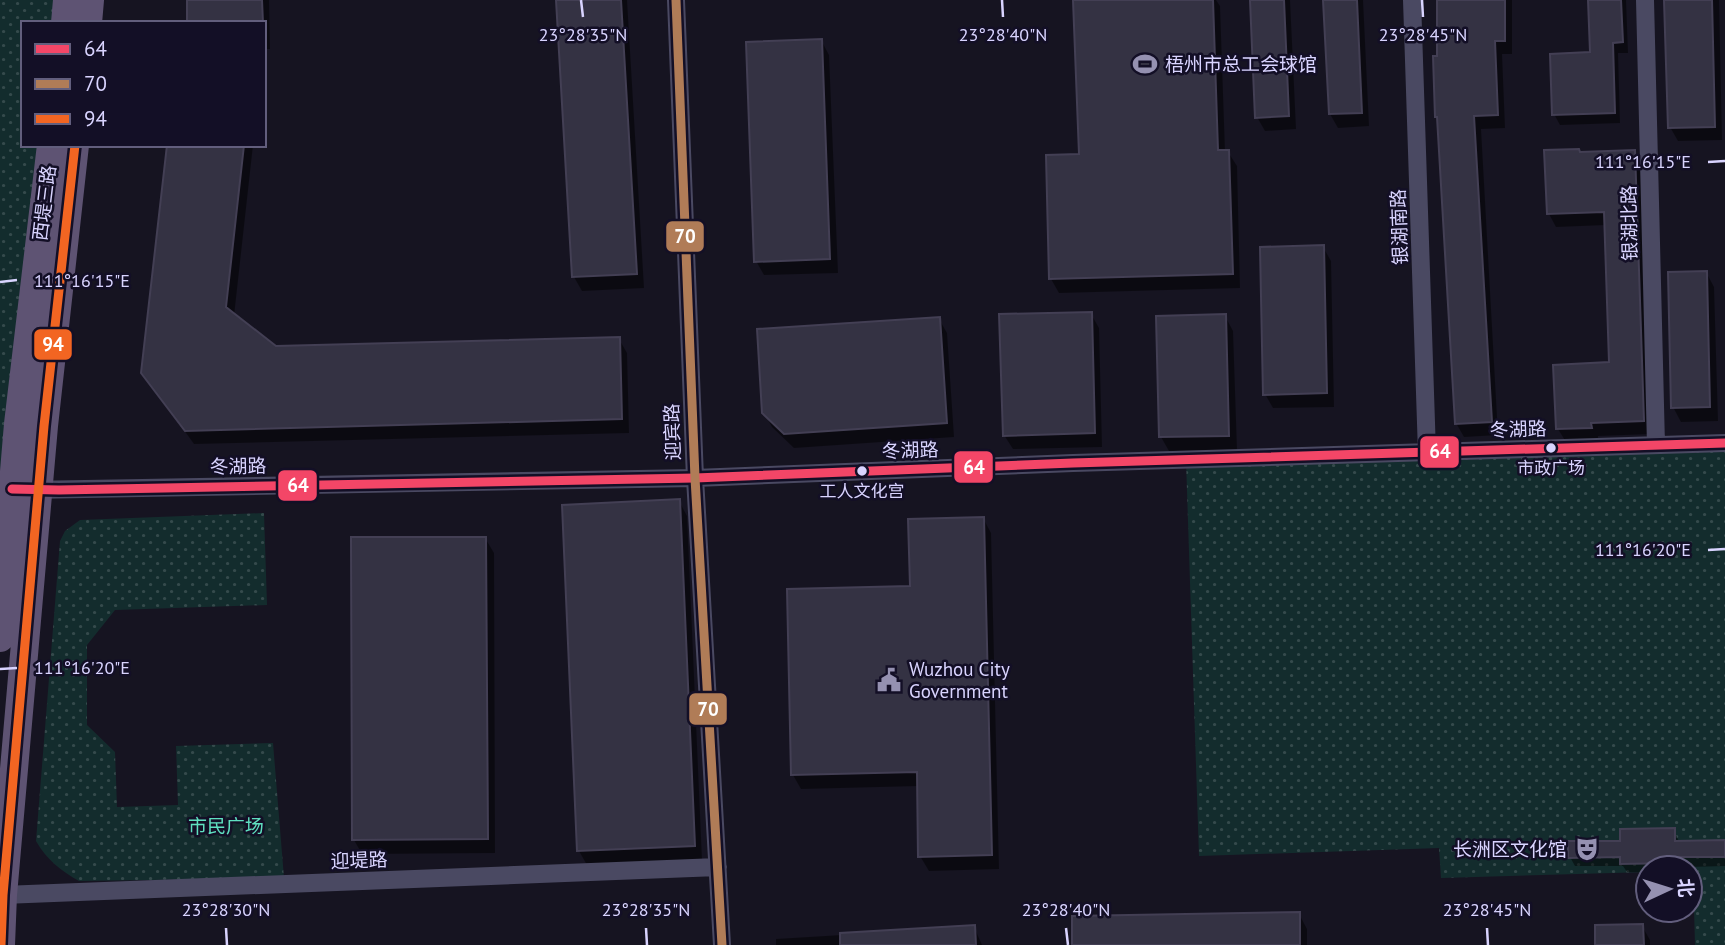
<svg xmlns="http://www.w3.org/2000/svg" width="1725" height="945" font-family="'PT Sans','Noto Sans SC',sans-serif">
	<defs>
		<pattern id="park-dots" width="8" height="8" patternUnits="userSpaceOnUse" patternTransform="scale(1.75)"><rect width="8" height="8" fill="#132c2d"/><path d="M2 2h.1M6 6h.1" fill="none" stroke="#354a4c" stroke-width="1.8" stroke-linecap="round"/></pattern>
	</defs>
	<rect width="100%" height="100%" fill="#161421"/>
	<path fill="url(#park-dots)" d="M 0,0 L 67,0 L 65,23 L 23,23 L 23,145 L 51,145 L 0,637 Z
		M 1725,443 L 1725,945 L 1695,945 L 1693,871 L 1690,868 L 1648,868 L 1648,872 L 1441,878 L 1439,848 L 1199,856 L 1186,460 Z
		M 264,513 L 267,605 L 115,610 L 87,645 L 87,725 L 115,752 L 117,807 L 178,805 L 176,746 L 273,743 L 284,878 L 79,881 C 60,870 47,860 36,841 L 60,541 L 65,531 L 80,520 Z"/>
	<path fill="#0007" d="M 188,0 L 269,0 L 270,49 L 264,49 L 264,23 L 189,23 Z
		M 558,0 L 627,0 L 644,288 L 582,291 L 574,277 Z
		M 1075,0 L 1216,0 L 1220,6 L 1225,152 L 1228,152 L 1237,166 L 1240,288 L 1059,293 L 1051,279 L 1080,155 Z
		M 1251,0 L 1290,0 L 1296,129 L 1265,131 L 1257,117 Z
		M 1325,0 L 1363,0 L 1369,126 L 1338,128 L 1330,114 Z
		M 1439,0 L 1512,0 L 1512,54 L 1502,54 L 1505,128 L 1481,129 L 1498,435 L 1464,437 L 1456,423 L 1439,58 Z
		M 1589,0 L 1626,0 L 1628,53 L 1618,53 L 1620,123 L 1560,125 L 1554,114 L 1591,54 Z
		M 1666,0 L 1719,0 L 1722,140 L 1678,141 L 1670,127 Z
		M 821,40 L 829,55 L 838,273 L 764,275 L 756,261 Z
		M 169,145 L 253,145 L 234,316 L 275,348 L 619,339 L 627,353 L 629,433 L 194,444 L 143,373 Z
		M 1546,152 L 1634,152 L 1641,165 L 1651,434 L 1598,436 L 1598,440 L 1566,442 L 1558,429 L 1611,364 L 1606,225 L 1556,227 L 1549,214 Z
		M 1323,247 L 1331,261 L 1334,407 L 1273,408 L 1265,394 Z
		M 1706,272 L 1714,287 L 1718,421 L 1681,422 L 1673,407 Z
		M 1091,314 L 1099,328 L 1102,447 L 1013,449 L 1004,435 Z
		M 1225,316 L 1233,331 L 1237,450 L 1169,451 L 1161,437 L 1158,318 Z
		M 939,319 L 947,333 L 954,437 L 794,448 L 772,427 L 764,412 Z
		M 679,501 L 687,516 L 702,860 L 587,865 L 579,851 Z
		M 983,518 L 991,533 L 999,869 L 929,871 L 920,856 L 919,786 L 801,789 L 793,775 L 912,588 Z
		M 485,538 L 494,553 L 495,853 L 362,854 L 354,840 Z
		M 1674,830 L 1679,842 L 1725,842 L 1725,866 L 1648,868 L 1648,872 L 1627,872 L 1623,866 L 1575,866 L 1570,857 Z
		M 1299,914 L 1307,929 L 1307,945 L 1074,945 Z
		M 1642,926 L 1650,940 L 1650,945 L 1597,945 Z
		M 974,927 L 982,945 L 776,945 L 776,939 Z"/>
	<path fill="#343243" stroke="#433f54" stroke-width="2" d="M 187,0 L 262,0 L 263,23 L 187,23 Z
		M 556,0 L 621,0 L 637,274 L 572,277 Z
		M 1073,0 L 1213,0 L 1218,150 L 1229,150 L 1233,274 L 1049,279 L 1046,155 L 1079,154 Z
		M 1250,0 L 1284,0 L 1289,116 L 1255,118 Z
		M 1323,0 L 1357,0 L 1362,113 L 1329,114 Z
		M 1437,0 L 1505,0 L 1505,41 L 1495,41 L 1498,115 L 1474,116 L 1492,422 L 1455,424 L 1437,117 L 1435,117 L 1433,56 L 1437,56 Z
		M 1588,0 L 1621,0 L 1623,42 L 1613,43 L 1615,113 L 1552,115 L 1550,54 L 1590,52 Z
		M 1664,0 L 1712,0 L 1715,127 L 1668,128 Z
		M 822,39 L 830,259 L 754,262 L 746,42 Z
		M 167,145 L 244,145 L 226,307 L 276,346 L 620,337 L 622,419 L 185,431 L 141,373 Z
		M 1579,149 L 1580,152 L 1635,150 L 1644,421 L 1591,423 L 1592,428 L 1556,429 L 1553,365 L 1609,362 L 1604,212 L 1547,214 L 1544,150 Z
		M 1324,245 L 1327,393 L 1263,395 L 1260,247 Z
		M 1707,271 L 1710,407 L 1671,408 L 1668,272 Z
		M 1092,312 L 1095,433 L 1003,436 L 999,314 Z
		M 1226,314 L 1229,436 L 1159,437 L 1156,316 Z
		M 940,317 L 947,423 L 784,434 L 762,413 L 757,329 Z
		M 680,499 L 695,846 L 577,851 L 562,505 Z
		M 984,517 L 992,855 L 918,857 L 917,772 L 791,775 L 787,589 L 910,586 L 908,519 Z
		M 351,537 L 486,537 L 488,839 L 352,840 Z
		M 1675,828 L 1675,841 L 1725,840 L 1725,857 L 1676,857 L 1676,863 L 1620,864 L 1620,857 L 1568,858 L 1568,841 L 1620,841 L 1620,829 Z
		M 1300,912 L 1300,945 L 1072,945 L 1072,916 Z
		M 1643,924 L 1644,945 L 1595,945 L 1595,925 Z
		M 975,925 L 976,945 L 840,945 L 840,933 Z"/>
	<g fill="none" stroke-linecap="round" stroke-linejoin="round">
		<path stroke="#4a4962" stroke-width="18" d="M 676,0 L 695,478 L 722,945
			M 1412,0 L 1427,453
			M 1645,0 L 1656,445
			M 28,490 L 695,478 L 1073,463 L 1725,443
			M 3,895 L 718,867"/>
		<path stroke="#5e5373" stroke-width="28" d="M 65,23 L 67,0
			M 88,23 L 90,0
			M 0,638 L 18,424 L 51,145
			M 1,945 L 3,895 L 44,426 L 75,145"/>
		<g stroke="#130f26" stroke-width="14">
			<path id="bus-1" d="M 12,489 L 59,490 L 695,478 L 1073,463 L 1725,443"/>
		</g>
		<g stroke="#130f26" stroke-width="14">
			<path id="bus-2" d="M 676,0 L 695,478 L 722,945"/>
		</g>
		<g stroke="#130f26" stroke-width="14">
			<path id="bus-3" d="M 1,945 L 3,895 L 44,426 L 75,145"/>
		</g>
		<use href="#bus-1" stroke="#f34667" stroke-width="9"/>
		<use href="#bus-2" stroke="#b07c57" stroke-width="9"/>
		<use href="#bus-3" stroke="#f26522" stroke-width="9"/>
	</g>
	<path fill="none" stroke="#d9d4ff" stroke-width="2.5" d="M 581,0 L 583,17M 1002,0 L 1003,17M 1422,0 L 1423,17M 1708,162 L 1725,161M 0,282 L 17,280M 1708,550 L 1725,549M 0,669 L 17,668M 226,928 L 227,945M 646,928 L 647,945M 1066,928 L 1068,945M 1487,928 L 1488,945"/>
	<defs>
		<g id="stadium-bare" transform="scale(1.89)"><path d="M0-5a6.5 5 0 1 0 0 10a6.5 5 0 1 0 0-10ZM-3.5-1.8h7v3.6h-7Z" fill="#9591b1" stroke="#130f26" stroke-width="2.5" paint-order="stroke"/></g>
		<g id="civic-bare" transform="scale(1.89)"><path d="M-.6-6.5H3V-4.5H.6V-3L4-1V1h2V6H-6V1h2V-1L-.6-3ZM-1.2 2.5V6h2.4V2.5Z" fill="#9591b1" stroke="#130f26" stroke-width="2.5" paint-order="stroke"/></g>
		<g id="theatre-bare" transform="scale(1.89)"><path d="M-5-5.5Q0-4 5-5.5V0Q5 5 0 6Q-5 5-5 0ZM-3.3-2.5H-1v1.5H-3.3ZM1-2.5H3.3v1.5H1ZM-2.8 1Q0 5.5 2.8 1Z" fill="#9591b1" stroke="#130f26" stroke-width="2.5" paint-order="stroke"/></g>
	</defs>
	<g fill-rule="evenodd">
		<use href="#stadium-bare" x="1145" y="64"/>
		<use href="#civic-bare" x="889" y="680"/>
		<use href="#theatre-bare" x="1587" y="849"/>
	</g>
	<g fill="#d9d4ff" stroke="#130f26" stroke-width="2.5">
		<circle cx="1551" cy="448" r="6"/>
		<circle cx="862" cy="471" r="6"/>
	</g>
	<g text-anchor="middle" dominant-baseline="central" stroke-width="5" stroke-linejoin="round" paint-order="stroke">
		<g font-size="17" fill="#d9d4ff" stroke="#130f26">
			<text x="1551" y="468">市政广场</text>
			<text x="862" y="491">工人文化宫</text>
		</g>
		<g font-size="19" fill="#d9d4ff" stroke="#130f26" text-anchor="start">
			<text x="1165" y="64">梧州市总工会球馆</text>
			<text x="909" y="669">Wuzhou City<tspan x="909" dy="22">Government</tspan></text>
			<text x="1567" y="849" text-anchor="end">长洲区文化馆</text>
		</g>
		<g font-size="19" fill="#d9d4ff" stroke="#130f26">
			<text transform="translate(44 203) rotate(-83)">西堤三路</text>
			<text transform="translate(1629 223) rotate(-91)">银湖北路</text>
			<text transform="translate(1399 227) rotate(-92)">银湖南路</text>
			<text transform="translate(1518 429) rotate(-2)">冬湖路</text>
			<text transform="translate(672 432) rotate(-92)">迎宾路</text>
			<text transform="translate(910 450) rotate(-2)">冬湖路</text>
			<text transform="translate(238 466) rotate(-1)">冬湖路</text>
			<text transform="translate(359 860) rotate(-2)">迎堤路</text>
		</g>
		<g font-size="19" fill="#5fe0c0" stroke="#130f26">
			<text x="226" y="826">市民广场</text>
		</g>
	</g>
	<g font-size="18" text-anchor="middle" fill="#d9d4ff" stroke="#130f26" stroke-width="5" stroke-linejoin="round" paint-order="stroke">
		<text x="583" y="41">23°28'35"N</text>
		<text x="1003" y="41">23°28'40"N</text>
		<text x="1423" y="41">23°28'45"N</text>
		<text x="1643" y="168">111°16'15"E</text>
		<text x="82" y="287">111°16'15"E</text>
		<text x="1643" y="556">111°16'20"E</text>
		<text x="82" y="674">111°16'20"E</text>
		<text x="226" y="916">23°28'30"N</text>
		<text x="646" y="916">23°28'35"N</text>
		<text x="1066" y="916">23°28'40"N</text>
		<text x="1487" y="916">23°28'45"N</text>
	</g>
	<g stroke="#130f26" stroke-width="2.5">
		<rect x="665" y="220" width="40" height="33" rx="7" fill="#b07c57"/>
		<rect x="33" y="328" width="40" height="33" rx="7" fill="#f26522"/>
		<rect x="1419" y="435" width="41" height="34" rx="7" fill="#f34667"/>
		<rect x="953" y="450" width="41" height="34" rx="7" fill="#f34667"/>
		<rect x="277" y="469" width="41" height="33" rx="7" fill="#f34667"/>
		<rect x="688" y="692" width="40" height="34" rx="7" fill="#b07c57"/>
	</g>
	<g font-size="19" text-anchor="middle" font-weight="bold" fill="#fff">
		<text x="685" y="243">70</text>
		<text x="53" y="351">94</text>
		<text x="1440" y="458">64</text>
		<text x="974" y="474">64</text>
		<text x="298" y="492">64</text>
		<text x="708" y="716">70</text>
	</g>
	<rect x="21" y="21" width="245" height="126" fill="#130f26" stroke="#625e7d" stroke-width="2"/>
	<rect x="35" y="44" width="35" height="10" fill="#f34667" stroke="#625e7d" stroke-width="2"/>
	<text x="84" y="56" font-size="21" fill="#d9d4ff">64</text>
	<rect x="35" y="79" width="35" height="10" fill="#b07c57" stroke="#625e7d" stroke-width="2"/>
	<text x="84" y="91" font-size="21" fill="#d9d4ff">70</text>
	<rect x="35" y="114" width="35" height="10" fill="#f26522" stroke="#625e7d" stroke-width="2"/>
	<text x="84" y="126" font-size="21" fill="#d9d4ff">94</text>
	<g transform="translate(1669 889) rotate(86)"><circle r="33" fill="#130f26" stroke="#625e7d" stroke-width="2"/>
	<path d="M0-5L12 26L0 18L-12 26Z" fill="#9591b1"/>
	<text y="-10" font-size="19" font-weight="bold" text-anchor="middle" fill="#d9d4ff">北</text>
	</g>
</svg>
